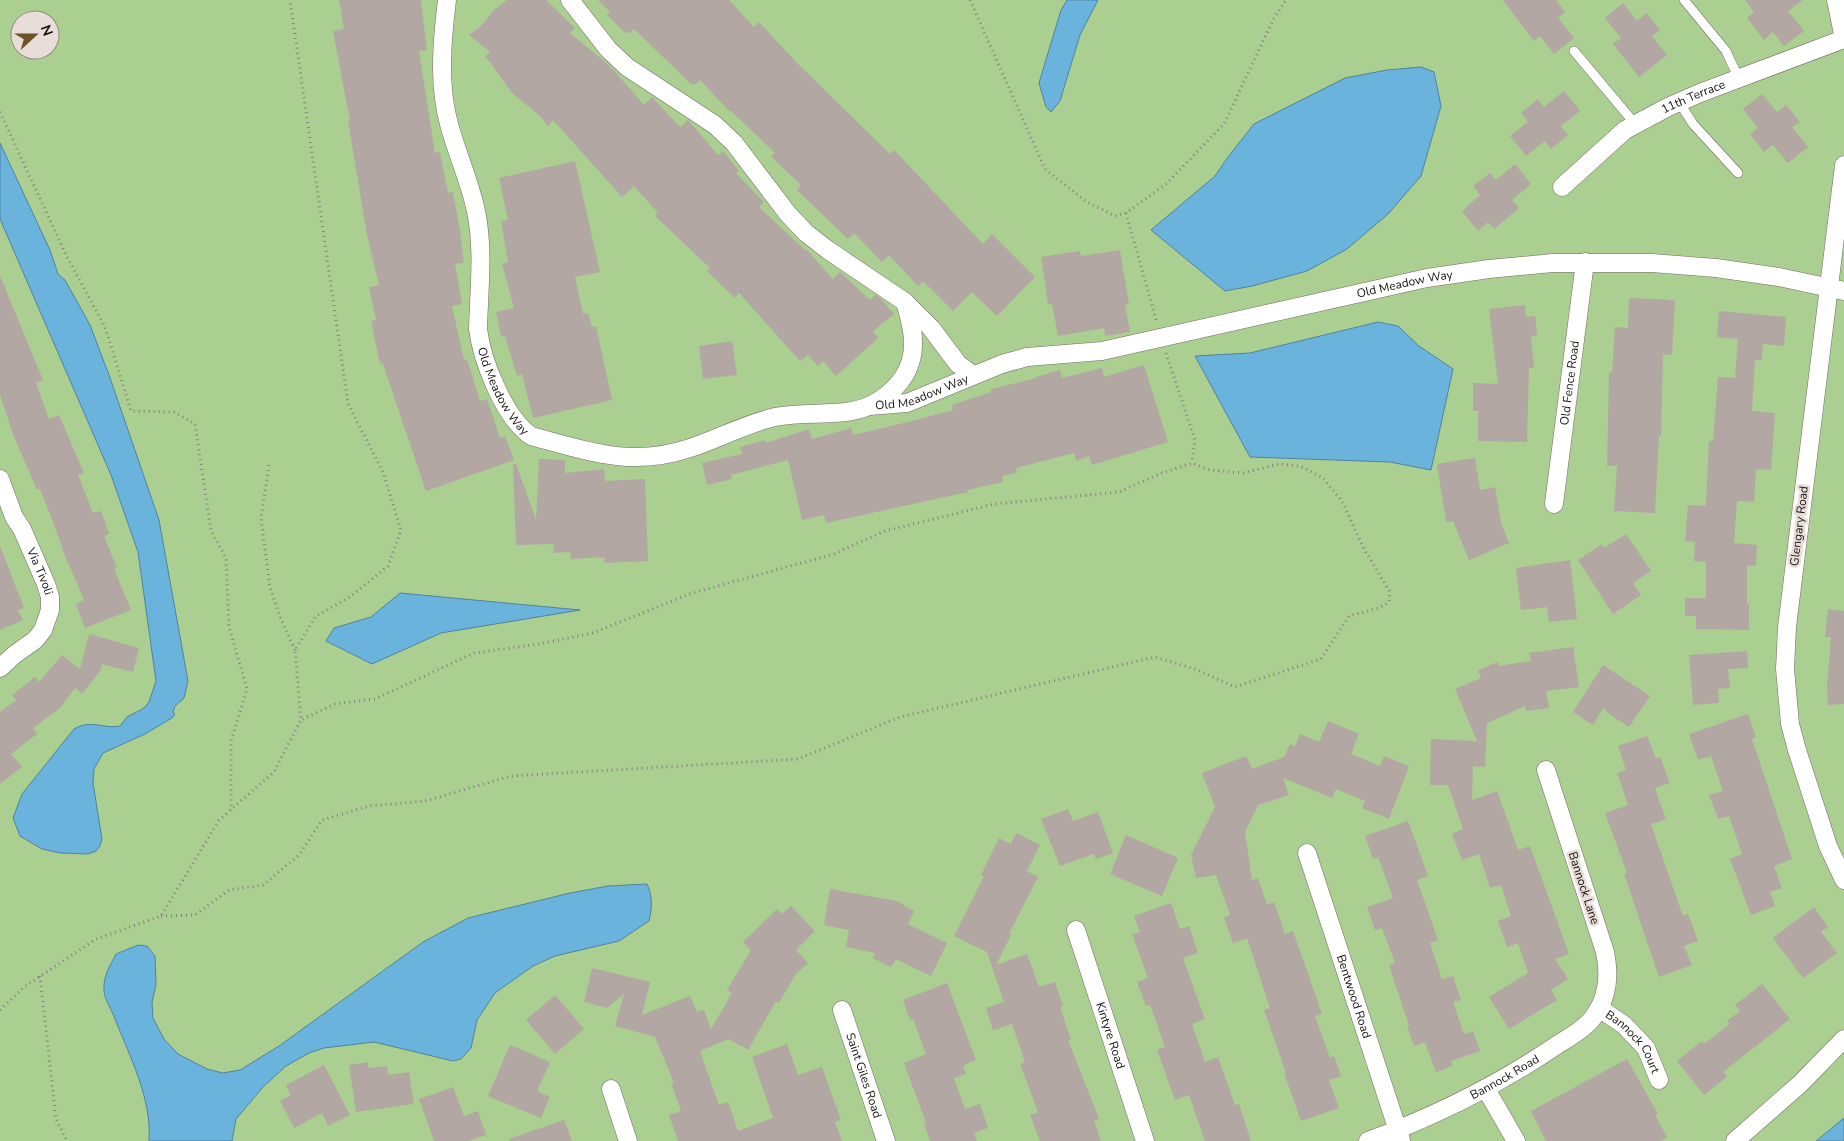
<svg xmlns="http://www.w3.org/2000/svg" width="1844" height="1141" font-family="'Nunito Sans',sans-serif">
	<rect width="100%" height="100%" fill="#e9ddd9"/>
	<path fill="#aacf90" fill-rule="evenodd" d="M 0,0 L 1844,0 L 1844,1141 L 0,1141 ZM 20,20 L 50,20 L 50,50 L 20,50 Z"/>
	<path fill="#6ab3dc" stroke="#51839f" d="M 1067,0 L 1098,0 L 1080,35 L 1060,101 L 1051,112 L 1046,107 L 1039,83 L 1061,10 Z
		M 1421,67 L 1434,72 L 1441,106 L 1421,176 L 1388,214 L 1347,249 L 1307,271 L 1252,286 L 1225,291 L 1151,230 L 1215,176 L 1228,157 L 1254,124 L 1345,78 L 1387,70 Z
		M 0,143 L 50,250 L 58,274 L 65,280 L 90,325 L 109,375 L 159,520 L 188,681 L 184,698 L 175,706 L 173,712 L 175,714 L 172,718 L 145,734 L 103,753 L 94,769 L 93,783 L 102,839 L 100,846 L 96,851 L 88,854 L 60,853 L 42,849 L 20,836 L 13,818 L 22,794 L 74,729 C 91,719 103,729 120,726 L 127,717 L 144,708 L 149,702 L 156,681 L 138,552 L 111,475 L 0,219 Z
		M 1378,322 L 1398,326 L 1419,346 L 1453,369 L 1431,470 L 1390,462 L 1250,457 L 1195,356 L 1250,353 Z
		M 400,593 L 580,610 L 441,633 L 372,664 L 326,641 L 334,628 L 371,617 Z
		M 647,884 C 653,897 652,908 649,921 L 619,941 L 555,956 L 533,966 L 495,993 L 477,1020 L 471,1048 L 461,1059 L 453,1061 L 374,1042 L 324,1048 L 309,1053 L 286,1066 L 263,1087 L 236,1119 L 232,1141 L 149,1141 C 152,1099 130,1057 115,1019 C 112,1010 104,999 104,990 C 103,976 110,966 116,954 L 138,945 L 147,946 L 155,956 L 156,985 L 152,1002 L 153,1018 L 164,1039 L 178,1054 L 207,1069 L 223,1073 L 240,1070 L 279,1046 L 423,942 L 468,918 L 570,893 L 608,886 Z
		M 1844,1118 L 1844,1141 L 1816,1141 Z"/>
	<path fill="#b3a7a4" d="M 339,0 L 421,0 L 427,50 L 419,51 L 435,153 L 440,152 L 448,193 L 453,192 L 460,231 L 464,263 L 455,264 L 462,304 L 452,306 L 464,360 L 467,359 L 480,401 L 487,399 L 500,438 L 505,436 L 514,460 L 426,491 L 383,364 L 380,364 L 371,321 L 376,320 L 369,287 L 379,285 L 367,235 L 348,121 L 350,121 L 333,31 L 344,29 Z
		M 507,0 L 546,0 L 575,28 L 570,33 L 610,66 L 644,105 L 652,97 L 680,127 L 688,120 L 718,155 L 723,151 L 739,171 L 736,173 L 764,202 L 759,207 L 805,250 L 806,249 L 833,279 L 840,272 L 870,300 L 876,295 L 880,298 L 894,314 L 873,331 L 878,338 L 836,376 L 823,361 L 818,366 L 808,355 L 800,361 L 739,293 L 735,298 L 707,271 L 710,268 L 655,216 L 658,213 L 634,186 L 622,197 L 553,120 L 548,126 L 540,116 L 512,93 L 490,62 L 485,57 L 490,52 L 469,35 L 481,26 L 495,9 Z
		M 598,0 L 729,0 L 754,27 L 759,22 L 798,64 L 890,154 L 894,150 L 983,244 L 992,234 L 1035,277 L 997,316 L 972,292 L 953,311 L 923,281 L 918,286 L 889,255 L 882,262 L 854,233 L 848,239 L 797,190 L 801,185 L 771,157 L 775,153 L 730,110 L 729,111 L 700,80 L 696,84 L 691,84 L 634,29 L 629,34 L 627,31 L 625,33 L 607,15 L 610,12 Z
		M 1503,0 L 1556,0 L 1565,12 L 1558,18 L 1574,38 L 1554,54 L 1540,36 L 1534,41 Z
		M 1745,0 L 1803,0 L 1788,11 L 1804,31 L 1784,46 L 1773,32 L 1764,40 L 1747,18 L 1754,12 Z
		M 1623,3 L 1637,21 L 1647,13 L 1660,30 L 1652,36 L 1667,55 L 1639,77 L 1613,44 L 1621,38 L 1605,18 Z
		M 1564,91 L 1580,111 L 1561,126 L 1568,135 L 1551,149 L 1545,141 L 1526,156 L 1510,136 L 1528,122 L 1521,113 L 1538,99 L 1544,107 Z
		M 1762,94 L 1777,112 L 1786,105 L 1800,122 L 1792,127 L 1808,147 L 1788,163 L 1773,145 L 1764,152 L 1750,134 L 1758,128 L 1743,109 Z
		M 575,161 L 600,272 L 575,277 L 583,314 L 588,313 L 592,327 L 596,326 L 612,400 L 533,418 L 522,374 L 517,376 L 505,336 L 501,337 L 496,312 L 514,308 L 502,264 L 508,262 L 501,221 L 508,220 L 499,178 Z
		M 1515,164 L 1531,184 L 1512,200 L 1519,208 L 1494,229 L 1488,222 L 1478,231 L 1462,211 L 1480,195 L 1473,186 L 1490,173 L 1496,180 Z
		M 1120,250 L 1129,304 L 1125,305 L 1130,332 L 1105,336 L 1104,328 L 1058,336 L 1052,304 L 1048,304 L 1041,257 L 1080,251 L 1081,256 Z
		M 0,276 L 43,380 L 36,383 L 49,419 L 59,415 L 84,473 L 78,475 L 93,513 L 101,511 L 109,534 L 104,536 L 117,568 L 114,569 L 131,610 L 85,628 L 76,604 L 84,600 L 63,551 L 55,527 L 40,489 L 37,490 L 13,434 L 0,395 Z
		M 1629,298 L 1675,300 L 1672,355 L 1663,354 L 1661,436 L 1659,436 L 1655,513 L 1614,511 L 1617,466 L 1607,466 L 1609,372 L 1612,373 L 1615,327 L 1628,328 Z
		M 1525,305 L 1526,317 L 1535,316 L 1537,335 L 1531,336 L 1534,368 L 1529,368 L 1527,442 L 1478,441 L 1478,411 L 1473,411 L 1473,383 L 1498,384 L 1489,309 Z
		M 1719,311 L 1786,317 L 1784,346 L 1763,344 L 1762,360 L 1755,360 L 1752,411 L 1775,413 L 1771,470 L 1756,469 L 1754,502 L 1737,501 L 1734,543 L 1757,545 L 1756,566 L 1747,565 L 1747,604 L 1749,603 L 1749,630 L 1696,629 L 1696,616 L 1685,616 L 1685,598 L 1706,598 L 1706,562 L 1694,561 L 1695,542 L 1685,541 L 1688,505 L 1706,506 L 1709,441 L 1713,441 L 1718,377 L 1735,378 L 1738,339 L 1717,337 Z
		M 732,341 L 737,375 L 703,379 L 699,346 Z
		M 1144,365 L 1168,442 L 1092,465 L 1089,456 L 1076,461 L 1074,453 L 1016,468 L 1017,473 L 1002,476 L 1003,482 L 967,490 L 968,492 L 826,523 L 824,515 L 802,520 L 788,460 L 731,475 L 732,479 L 707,485 L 702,463 L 742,454 L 740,447 L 765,440 L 766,443 L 809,429 L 812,439 L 851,428 L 853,435 L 912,421 L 953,410 L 952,405 L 991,392 L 991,389 L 1037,378 L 1036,377 L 1060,370 L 1062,378 L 1102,368 L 1104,377 Z
		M 1475,458 L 1480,490 L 1495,487 L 1501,523 L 1509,543 L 1469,560 L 1453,521 L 1446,522 L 1437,464 Z
		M 539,459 L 565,460 L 565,473 L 604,469 L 605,481 L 645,479 L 648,561 L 604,563 L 605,557 L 571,559 L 570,552 L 554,553 L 553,544 L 516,545 L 513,464 L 516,464 L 536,520 Z
		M 1626,534 L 1651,571 L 1633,583 L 1641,595 L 1613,614 L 1578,560 L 1602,544 L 1604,548 Z
		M 0,546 L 24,608 L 18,610 L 23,620 L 0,630 Z
		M 1570,560 L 1577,619 L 1549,622 L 1547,607 L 1521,610 L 1516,568 Z
		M 1828,609 L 1844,611 L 1844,704 L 1828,705 L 1827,686 L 1831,637 L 1825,637 Z
		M 89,634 L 139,648 L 133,672 L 102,664 L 100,671 L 82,694 L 75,688 L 60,708 L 33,728 L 37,734 L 11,754 L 22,767 L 0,784 L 0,712 L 16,700 L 12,695 L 35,677 L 39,682 L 62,655 L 80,669 Z
		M 1573,647 L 1579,687 L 1546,691 L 1549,708 L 1526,711 L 1525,706 L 1487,723 L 1485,767 L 1473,766 L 1472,800 L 1497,791 L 1518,850 L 1530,846 L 1569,954 L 1555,959 L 1568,979 L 1551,990 L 1557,1000 L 1509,1029 L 1489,997 L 1528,973 L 1518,943 L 1507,947 L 1498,921 L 1511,916 L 1501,885 L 1490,888 L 1479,854 L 1462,860 L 1452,834 L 1463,829 L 1448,785 L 1430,785 L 1431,739 L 1477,741 L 1455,689 L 1481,678 L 1478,670 L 1498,662 L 1499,666 L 1531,661 L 1529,653 Z
		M 1747,651 L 1748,668 L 1728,669 L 1730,688 L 1718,689 L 1719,703 L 1693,705 L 1689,655 Z
		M 1603,665 L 1650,696 L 1629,727 L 1606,712 L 1604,707 L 1593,725 L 1573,712 Z
		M 1748,714 L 1756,737 L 1752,739 L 1792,859 L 1774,866 L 1782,888 L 1770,892 L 1775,906 L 1751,915 L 1730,859 L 1742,854 L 1729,816 L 1718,819 L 1709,795 L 1723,791 L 1711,756 L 1698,760 L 1689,734 Z
		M 1328,721 L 1359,734 L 1351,754 L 1380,766 L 1384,756 L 1409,766 L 1389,819 L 1362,808 L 1365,801 L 1336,789 L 1332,798 L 1283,778 L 1289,795 L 1258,805 L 1245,832 L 1252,880 L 1258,878 L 1267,905 L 1274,902 L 1285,934 L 1293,931 L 1322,1014 L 1315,1016 L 1330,1058 L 1334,1056 L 1341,1076 L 1329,1080 L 1339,1108 L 1301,1121 L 1284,1073 L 1286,1073 L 1264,1010 L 1270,1008 L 1247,938 L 1233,943 L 1224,918 L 1230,915 L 1216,875 L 1196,878 L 1191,855 L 1215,807 L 1202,773 L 1246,756 L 1252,769 L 1284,757 L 1290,744 L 1295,746 L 1300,734 L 1319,742 Z
		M 1647,736 L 1656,759 L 1660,757 L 1670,783 L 1655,788 L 1666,819 L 1651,824 L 1683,916 L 1688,914 L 1698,941 L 1684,946 L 1692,965 L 1659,977 L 1624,874 L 1627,873 L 1605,813 L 1628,805 L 1617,773 L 1626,770 L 1618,746 Z
		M 1068,809 L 1073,821 L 1098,812 L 1113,853 L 1096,859 L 1094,854 L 1060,866 L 1041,819 Z
		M 1408,821 L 1428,876 L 1417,880 L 1438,940 L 1430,943 L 1442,979 L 1453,976 L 1461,1000 L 1453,1002 L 1464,1034 L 1473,1031 L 1480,1051 L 1451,1061 L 1452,1066 L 1436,1072 L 1425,1042 L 1414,1046 L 1407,1026 L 1409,1025 L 1389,965 L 1395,963 L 1382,928 L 1375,930 L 1367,907 L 1393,898 L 1378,857 L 1373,859 L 1365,836 Z
		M 1016,833 L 1040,845 L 1027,871 L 1038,877 L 1009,934 L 1011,935 L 996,965 L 1027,954 L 1039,987 L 1055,982 L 1063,1006 L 1060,1007 L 1071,1040 L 1068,1040 L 1099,1119 L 1094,1120 L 1101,1141 L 1040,1141 L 1030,1115 L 1038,1112 L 1020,1064 L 1025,1062 L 1012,1024 L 993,1030 L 986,1008 L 1004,1002 L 987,952 L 954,936 L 984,876 L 981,875 L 999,838 L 1011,844 Z
		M 1126,835 L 1178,858 L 1162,896 L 1110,874 Z
		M 830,889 L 897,901 L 914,911 L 908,924 L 947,943 L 931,976 L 896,959 L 891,967 L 873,958 L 875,953 L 846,947 L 849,930 L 824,925 Z
		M 1171,903 L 1180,929 L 1189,926 L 1198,953 L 1183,958 L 1205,1019 L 1192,1024 L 1205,1062 L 1218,1057 L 1235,1105 L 1239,1104 L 1251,1141 L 1205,1141 L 1189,1095 L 1175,1100 L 1157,1050 L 1165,1047 L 1150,1005 L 1146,1006 L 1137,982 L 1148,978 L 1132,934 L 1140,932 L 1134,916 Z
		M 791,906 L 815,931 L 796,950 L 808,963 L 795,975 L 779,1003 L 776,1001 L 748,1050 L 729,1039 L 700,1051 L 719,1105 L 728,1102 L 738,1131 L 773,1118 L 752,1057 L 787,1044 L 798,1075 L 822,1067 L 841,1120 L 835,1122 L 842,1141 L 678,1141 L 669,1115 L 681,1111 L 671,1083 L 674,1083 L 655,1037 L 615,1026 L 624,994 L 607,1008 L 584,1002 L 592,968 L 650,982 L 642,1015 L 690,996 L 697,1012 L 704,1010 L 711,1029 L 732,993 L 727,990 L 751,950 L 743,942 L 777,909 L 782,914 Z
		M 1814,907 L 1828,927 L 1821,932 L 1837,953 L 1803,978 L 1773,938 Z
		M 947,983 L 976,1060 L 963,1066 L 966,1074 L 954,1078 L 965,1109 L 980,1104 L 988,1128 L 974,1133 L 977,1141 L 930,1141 L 924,1124 L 926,1123 L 904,1063 L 926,1054 L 913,1019 L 910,1020 L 903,1000 Z
		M 1762,984 L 1790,1019 L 1723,1072 L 1727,1077 L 1704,1095 L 1677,1061 L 1702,1041 L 1704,1044 L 1730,1024 L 1727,1021 L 1740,1011 L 1735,1005 Z
		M 555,995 L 584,1029 L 555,1054 L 526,1020 Z
		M 510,1045 L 550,1062 L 537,1091 L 550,1097 L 541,1118 L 488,1096 Z
		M 1627,1059 L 1658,1114 L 1655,1115 L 1667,1137 L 1660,1141 L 1546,1141 L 1531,1111 Z
		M 368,1062 L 368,1068 L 387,1066 L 388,1075 L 409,1072 L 414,1104 L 356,1112 L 349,1065 Z
		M 324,1065 L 350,1115 L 328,1126 L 322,1113 L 294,1128 L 280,1101 L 291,1095 L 286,1085 Z
		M 453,1087 L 464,1116 L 478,1111 L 486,1135 L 468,1141 L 434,1141 L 419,1099 Z
		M 564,1120 L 572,1141 L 510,1141 L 509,1139 Z"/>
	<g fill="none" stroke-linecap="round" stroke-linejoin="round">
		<g stroke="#756b67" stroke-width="10">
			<path id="lane" d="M 1684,0 L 1726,51 L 1739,79
				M 1574,51 L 1636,125
				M 1679,102 L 1693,124 L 1738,173"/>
		</g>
		<g stroke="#756b67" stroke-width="19">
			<g id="street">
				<path id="s1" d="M 447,0 C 442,40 438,85 449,124 C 457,154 470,182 476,211 C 484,249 479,290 478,329 C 482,361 504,417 531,436 C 587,451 631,468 690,448 C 718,439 745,424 775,417 C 798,412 823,415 846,412 C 880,408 912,381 913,346 C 914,331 909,316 905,302"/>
				<path d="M 570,0 L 608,49 L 627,67 L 715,125 L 734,143 L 788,214 L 806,233 L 828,250 L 905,302 L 931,328 L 958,364 L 973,375"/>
				<path d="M 1836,0 L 1844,39"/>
				<path d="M 1844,165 L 1787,627 L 1785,669 L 1790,724 L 1797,750 L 1828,846 L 1844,880"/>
				<path id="s2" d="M 1562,187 L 1625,130 L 1668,107 L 1700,93 L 1844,39"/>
				<path id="s3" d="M 869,406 L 907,403 L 1002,364 L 1027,357 L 1102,351 L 1427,278 L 1489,269 L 1553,263 L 1652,263 L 1716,268 L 1779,277 L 1844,291"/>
				<path id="s4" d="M 0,479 L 14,517 L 22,529 L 46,584 L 50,597 L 50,610 L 43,630 L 35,640 L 14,655 L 0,668"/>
				<path id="s5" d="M 1554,504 L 1585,262"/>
				<path id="s6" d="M 1307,853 L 1401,1140"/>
				<path id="s7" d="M 1076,930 L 1145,1141"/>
				<path id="s8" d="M 1599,1008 L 1624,1025 L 1646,1048 L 1659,1080"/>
				<path id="s9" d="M 842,1010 L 886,1141"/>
				<path d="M 611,1089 L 628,1141"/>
				<path d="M 1486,1089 L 1516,1141"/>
				<path id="s10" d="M 1368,1141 C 1433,1117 1494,1087 1551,1049 C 1564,1040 1581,1032 1591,1020 C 1608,1000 1610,976 1605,952 L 1546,770"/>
				<path d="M 1735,1141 L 1800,1084 L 1844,1039"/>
			</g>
		</g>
		<path stroke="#89817e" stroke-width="3" stroke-dasharray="1 4" stroke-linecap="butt" d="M 970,0 L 1045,169 L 1087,202 L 1115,216 L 1126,213 L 1166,184 L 1224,124 L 1274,18 L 1286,0
			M 0,112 L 67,257 L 105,327 L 131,411 L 174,412 L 195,424 L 211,531 L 226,558 L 229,627 L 247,689 L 231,741 L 231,810
			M 1126,213 L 1157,323
			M 1166,353 L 1195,440 L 1192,463
			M 269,465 L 261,518 L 270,587 L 280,617 L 295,650
			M 161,916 L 195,915 L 229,890 L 263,885 L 299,855 L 322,820 L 369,806 L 425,801 L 511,776 L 798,759 L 900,717 L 1155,657 L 1195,669 L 1235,687 L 1321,659 L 1349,616 L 1379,608 L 1389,602 L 1390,592 L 1364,549 L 1342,501 L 1323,478 L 1300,466 L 1279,464 L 1243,473 L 1210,470 L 1192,463 L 1162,473 L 1119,492 L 994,504 L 885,531 L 834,554 L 692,593 L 593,633 L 539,644 L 474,653 L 375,699 L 335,704 L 301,720
			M 40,976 L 56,1119 L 67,1141
			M 0,1010 L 24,987 L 96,939 L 161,916 L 219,820 L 274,772 L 301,720 L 295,650 L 316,616 L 350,597 L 388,566 L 401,530 L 383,472 L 348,404 L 290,0"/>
		<use href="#lane" stroke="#fff" stroke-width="9"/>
		<use href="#street" stroke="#fff" stroke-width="18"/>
	</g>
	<g text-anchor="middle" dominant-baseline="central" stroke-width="5" stroke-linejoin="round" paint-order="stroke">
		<g font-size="12" fill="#161311" stroke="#e9ddd9">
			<text stroke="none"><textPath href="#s2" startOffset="161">11th Terrace</textPath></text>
			<text stroke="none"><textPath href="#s3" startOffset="552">Old Meadow Way</textPath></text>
			<text stroke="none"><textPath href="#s5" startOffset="122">Old Fence Road</textPath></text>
			<text stroke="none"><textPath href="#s1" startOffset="402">Old Meadow Way</textPath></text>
			<text stroke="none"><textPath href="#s3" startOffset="55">Old Meadow Way</textPath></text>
			<text transform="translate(1799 526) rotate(-83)">Glengary Road</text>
			<text stroke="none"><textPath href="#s4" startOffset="101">Via Tivoli</textPath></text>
			<text transform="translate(1584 888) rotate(72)">Bannock Lane</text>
			<text stroke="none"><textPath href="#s6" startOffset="151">Bentwood Road</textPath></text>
			<text stroke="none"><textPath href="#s7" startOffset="111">Kintyre Road</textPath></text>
			<text stroke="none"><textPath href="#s8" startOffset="49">Bannock Court</textPath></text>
			<text stroke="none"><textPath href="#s9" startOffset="69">Saint Giles Road</textPath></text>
			<text stroke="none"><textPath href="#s10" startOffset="151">Bannock Road</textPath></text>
		</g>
	</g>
	<g transform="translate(35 35) rotate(69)"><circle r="24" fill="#e9ddd9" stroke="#958c89"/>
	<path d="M0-4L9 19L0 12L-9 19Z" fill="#6f5225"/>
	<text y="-8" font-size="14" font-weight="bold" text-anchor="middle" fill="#161311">N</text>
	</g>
</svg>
